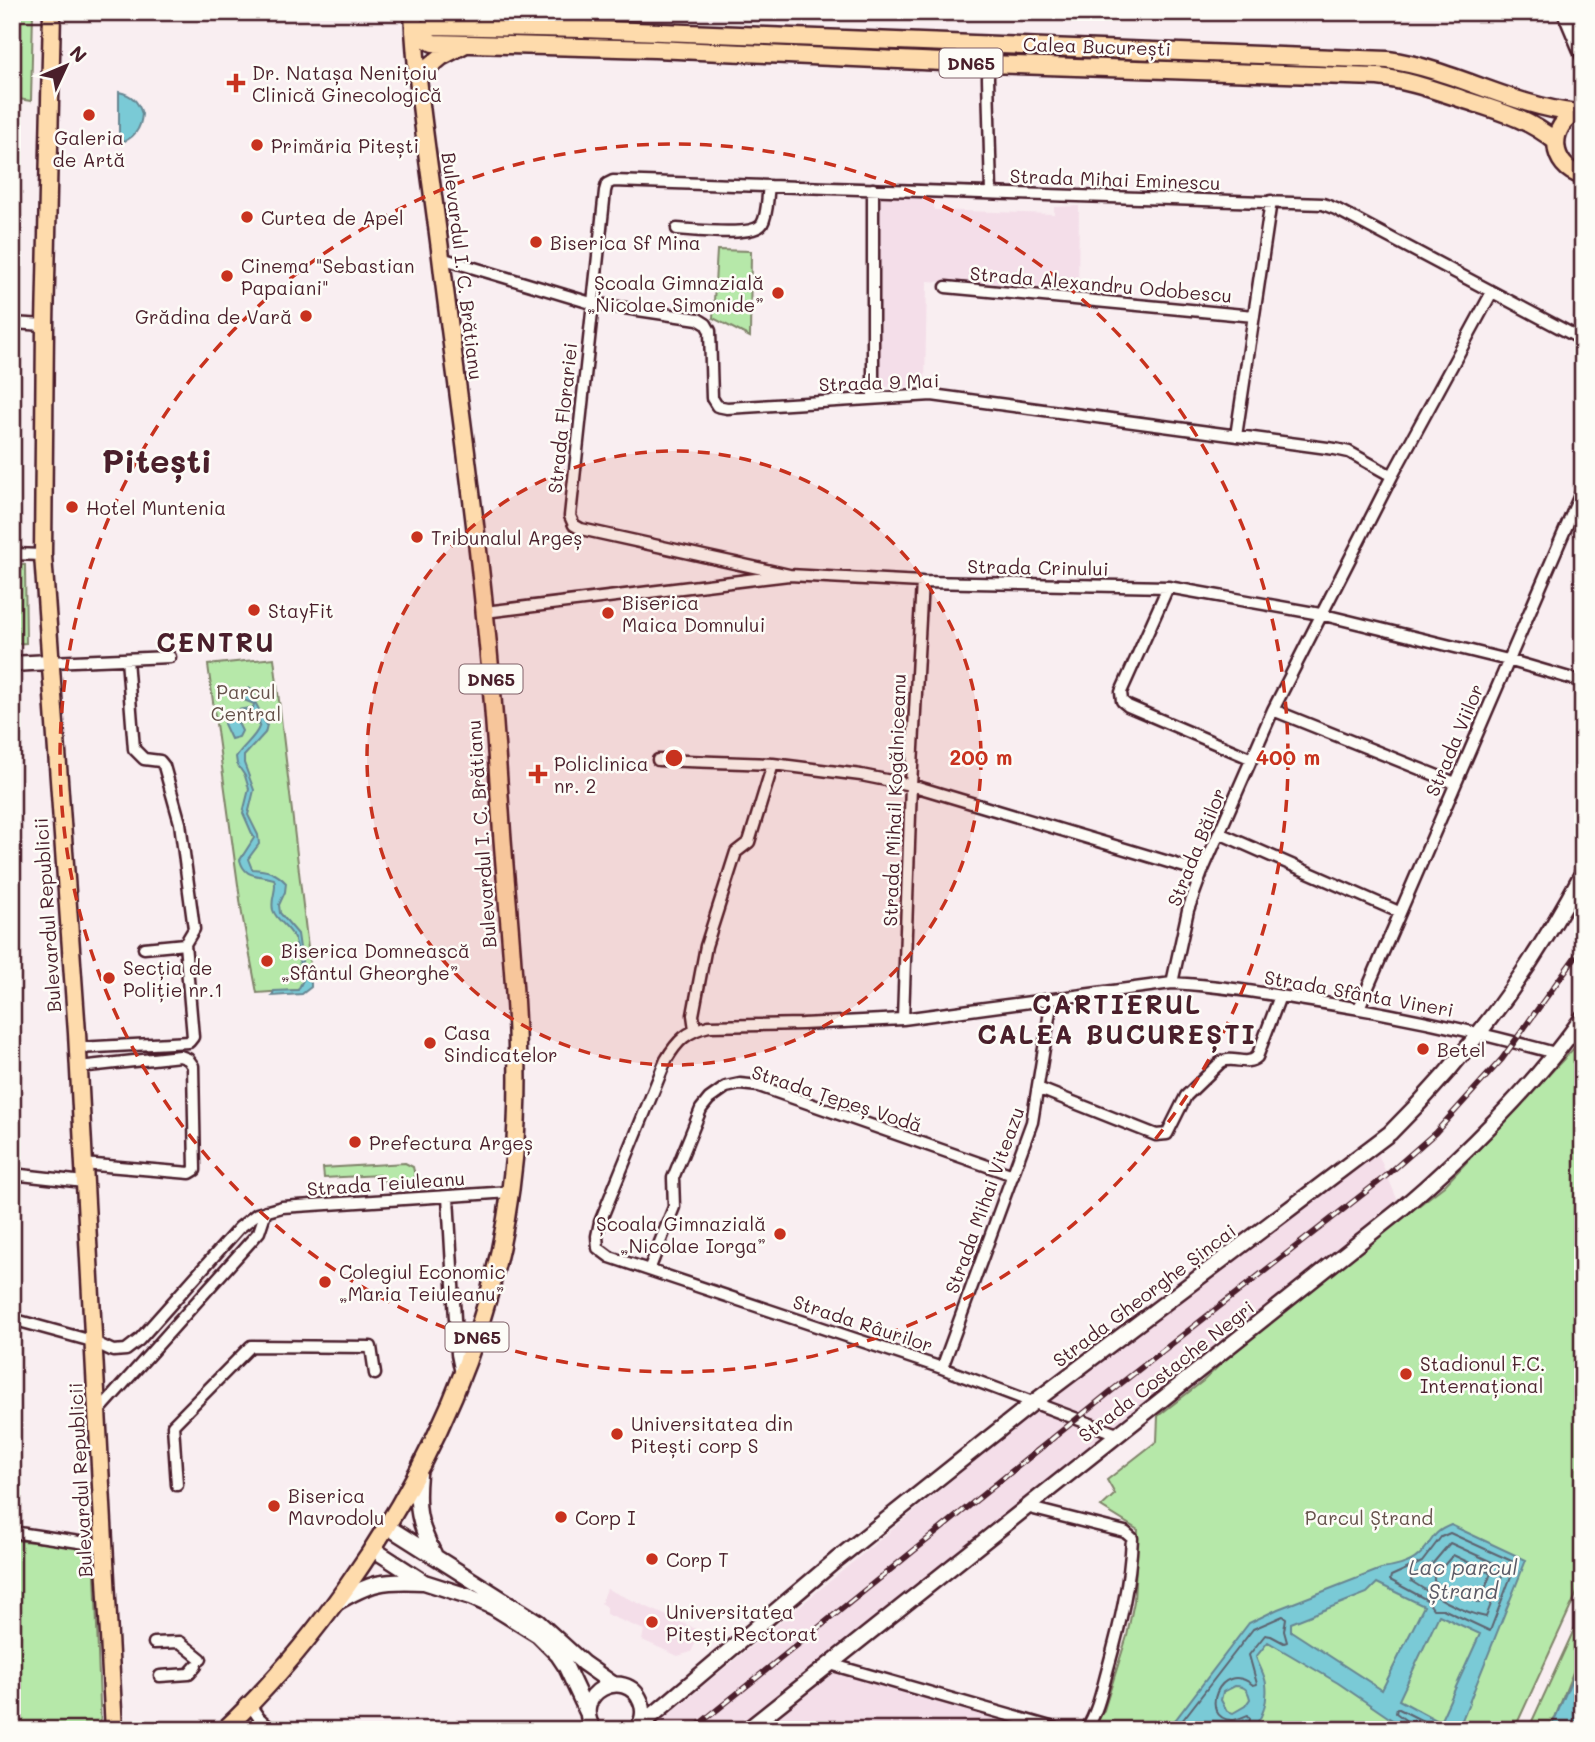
<svg xmlns="http://www.w3.org/2000/svg" width="1595" height="1742" font-family="Mali,sans-serif">
	<rect width="100%" height="100%" fill="#f9eef1"/>
	<filter id="ink" filterUnits="userSpaceOnUse"><feTurbulence type="fractalNoise" baseFrequency=".0143" numOctaves="2"/><feDisplacementMap in="SourceGraphic" scale="14" xChannelSelector="R" yChannelSelector="G"/><feConvolveMatrix kernelMatrix="1 2 1 2 8 2 1 2 1" color-interpolation-filters="sRGB"/></filter>
	<g filter="url(#ink)">
		<path fill="#f4dee9" d="M 880,194 L 934,197 L 934,210 L 1054,214 L 1054,207 L 1079,206 L 1078,291 L 927,281 L 925,386 L 875,387 Z
			M 1378,1154 L 1398,1201 L 824,1662 L 1027,1730 L 650,1730 L 1034,1412 L 1211,1276 Z
			M 607,1589 L 705,1633 L 700,1644 L 696,1642 L 691,1652 L 678,1656 L 642,1640 L 644,1630 L 606,1614 L 606,1606 L 601,1603 Z"/>
		<path fill="#b6e8a9" stroke="#80846a" stroke-width="2" d="M 12,12 L 33,12 L 31,101 L 12,98 Z
			M 717,250 L 751,251 L 750,337 L 713,318 Z
			M 12,564 L 25,565 L 26,643 L 12,644 Z
			M 274,658 L 311,974 L 299,990 L 257,993 L 242,914 L 208,665 Z
			M 1575,1047 L 1583,1048 L 1583,1580 L 1514,1730 L 1093,1730 L 1104,1710 L 1127,1636 L 1134,1601 L 1138,1530 L 1101,1507 L 1115,1494 L 1107,1480 L 1157,1441 L 1158,1416 L 1203,1381 L 1249,1337 L 1444,1186 Z
			M 405,1163 L 413,1167 L 416,1180 L 405,1187 L 387,1184 L 380,1175 L 324,1178 L 323,1168 Z
			M 12,1540 L 94,1548 L 101,1730 L 12,1730 Z
			M 1583,1610 L 1583,1647 L 1550,1730 L 1528,1730 Z"/>
		<path fill="#7acad6" stroke="#678692" stroke-width="2" fill-rule="evenodd" d="M 119,92 C 132,95 138,101 142,114 C 141,129 134,139 119,143 Z
			M 249,688 L 254,692 L 255,702 L 267,725 L 265,733 L 244,756 L 244,763 L 254,790 L 248,815 L 258,835 L 259,844 L 248,859 L 252,869 C 267,870 276,872 286,883 L 285,892 L 279,905 L 280,913 L 298,934 L 303,969 L 311,983 L 311,987 L 302,994 L 272,996 L 274,991 L 298,990 L 304,978 C 297,964 300,948 293,936 C 288,926 276,920 273,910 C 270,898 278,890 274,879 C 258,874 245,879 240,860 L 254,838 L 243,813 L 249,789 L 245,776 L 237,764 L 236,757 C 244,742 275,726 250,710 L 242,712 L 237,721 L 242,731 L 239,737 L 231,739 L 224,724 C 228,710 239,709 253,708 L 254,704 L 244,700 L 243,693 Z
			M 1451,1525 L 1526,1560 L 1458,1730 L 1407,1730 L 1338,1683 L 1268,1642 L 1256,1657 C 1259,1666 1265,1675 1266,1684 C 1268,1700 1263,1722 1249,1730 L 1165,1730 L 1176,1719 L 1249,1623 L 1278,1609 L 1381,1569 C 1392,1568 1410,1564 1418,1556 C 1434,1543 1428,1534 1451,1525 ZM 1377,1583 L 1424,1606 L 1382,1690 L 1291,1631 L 1291,1623 L 1367,1593 ZM 1439,1615 L 1480,1634 L 1440,1722 L 1399,1700 ZM 1235,1686 C 1245,1686 1248,1690 1250,1699 L 1245,1706 L 1233,1713 L 1227,1711 L 1221,1700 L 1223,1692 Z
			M 1583,1653 L 1583,1730 L 1550,1730 Z"/>
		<g fill="none" stroke-linecap="round" stroke-linejoin="round">
			<path stroke="#5d636f" stroke-width="2" d="M 1450,1533 L 1516,1563 L 1490,1631 L 1443,1609 L 1433,1609 L 1427,1600 L 1390,1580 L 1391,1576 L 1422,1562 L 1441,1537 Z
				M 1450,1543 L 1505,1568 L 1486,1617 C 1463,1613 1429,1593 1411,1581 L 1412,1576 L 1428,1569 Z
				M 1453,1555 L 1491,1573 L 1480,1603 L 1445,1589 L 1434,1581 L 1434,1577 Z
				M 1175,1730 L 1253,1629 L 1283,1616 L 1286,1618 L 1284,1631 L 1287,1642 L 1284,1643 L 1271,1636 L 1265,1635 L 1249,1655 L 1257,1684 L 1253,1685 C 1219,1658 1198,1719 1232,1720 C 1238,1720 1244,1716 1248,1715 L 1250,1719 L 1247,1730
				M 1410,1730 L 1408,1722 L 1396,1713 L 1397,1708 L 1437,1728 L 1449,1724 L 1452,1730"/>
			<g stroke="#4a1f2b" stroke-width="15">
				<path id="street" d="M 582,29 L 582,12
					M 989,45 L 988,78 L 991,193
					M 873,189 L 873,399
					M 677,229 C 694,230 753,237 762,224 C 768,214 767,197 769,186
					M 441,258 L 591,303 L 698,319 L 706,324 L 710,331 L 712,398 L 717,406 L 727,408 L 932,395 L 1335,449 L 1349,452 L 1392,476
					M 946,287 L 1254,316
					M 12,323 L 45,325
					M 1236,436 L 1271,201
					M 12,554 L 43,555
					M 789,575 L 581,529 L 574,525 L 570,516 L 605,191 L 607,184 L 613,181 L 1323,204 L 1336,209 L 1583,340
					M 1168,587 L 1121,692 L 1122,701 L 1128,706 L 1252,759
					M 485,612 L 789,575 L 922,582 L 1168,587 L 1320,614 L 1508,660 L 1583,682
					M 50,662 L 170,657
					M 1273,710 L 1455,783
					M 658,760 L 773,764 L 861,775 L 911,785 L 1202,872
					M 1219,833 L 1399,912
					M 144,948 L 185,944
					M 1172,983 L 1188,910 L 1202,872 L 1273,710 L 1392,476 L 1492,292
					M 1359,1008 L 1583,488
					M 903,1019 L 911,785 L 922,582
					M 695,1029 L 693,1015 L 706,946 L 736,852 L 749,842 L 773,764
					M 78,1048 L 189,1042 L 193,1037 L 185,944 L 194,929 L 180,823 L 164,766 L 160,761 L 144,759 L 134,749 L 127,659
					M 79,1067 L 180,1056 L 188,1059 L 193,1066 L 195,1170 L 190,1173 L 83,1164
					M 1040,1089 L 1156,1135 L 1167,1134 L 1186,1096 L 1221,1062 C 1233,1055 1246,1067 1257,1057 L 1280,996
					M 12,1174 L 84,1182
					M 448,1197 L 457,1354 L 461,1374
					M 649,1270 L 674,1207 L 673,1178 L 701,1109 L 709,1099 L 726,1087 L 740,1084 L 759,1086 L 1013,1175
					M 12,1319 L 92,1341 L 113,1351 L 126,1350 L 139,1340 L 239,1228 L 257,1214 L 282,1207 L 510,1192
					M 942,1368 L 1032,1122 L 1052,999
					M 98,1412 L 259,1232 L 266,1211
					M 1117,1434 L 942,1368 L 610,1257 L 598,1248 L 597,1236 L 600,1222 L 666,1060 C 677,1041 687,1031 709,1026 L 802,1024 L 903,1019 L 1172,983 C 1214,985 1257,992 1299,999 C 1386,1012 1471,1030 1555,1053
					M 177,1485 L 173,1425 L 251,1346 L 371,1347 L 375,1374
					M 1026,1507 L 1125,1532 L 1132,1538 C 1130,1583 1120,1625 1108,1668 C 1102,1690 1098,1711 1086,1730
					M 12,1532 L 106,1546
					M 154,1643 L 180,1642 L 201,1659
					M 830,1664 L 1061,1730
					M 160,1676 L 189,1674 L 196,1666
					M 250,1705 L 259,1718 L 272,1730"/>
			</g>
			<g stroke="#4a1f2b" stroke-width="19">
				<path id="secondary" d="M 1565,12 L 1583,55
					M 12,664 L 50,662
					M 419,1474 C 416,1508 418,1523 434,1554
					M 388,1527 L 538,1622 L 583,1663 L 613,1684
					M 373,1549 L 424,1582 L 471,1597 L 493,1607 L 538,1635 L 558,1655 L 566,1667 L 587,1712
					M 336,1603 C 371,1582 383,1580 423,1582
					M 640,1726 L 836,1560 L 1034,1402 L 1390,1133 C 1467,1057 1533,967 1583,872
					M 594,1730 C 569,1693 626,1665 641,1702 C 645,1712 643,1721 637,1729
					M 747,1730 L 1400,1210 C 1463,1156 1535,1085 1583,1017"/>
			</g>
			<g stroke="#4a1f2b" stroke-width="21">
				<path id="primary" d="M 52,12 L 45,325 L 43,555 L 77,1033 L 114,1730
					M 437,12 L 460,23
					M 414,32 L 433,26 L 582,29 L 1388,60 C 1453,69 1511,106 1577,113
					M 414,32 L 433,43 L 655,49 L 988,64 L 1378,77 C 1407,80 1434,90 1462,99 C 1495,110 1528,118 1555,141
					M 417,77 L 441,57 L 464,45
					M 1579,112 C 1547,124 1549,167 1583,176
					M 224,1730 C 271,1686 311,1637 348,1585 C 438,1457 499,1317 514,1159 C 524,1051 510,941 502,833 C 497,761 493,688 485,616 C 474,501 457,388 443,274 C 433,186 417,100 413,12"/>
			</g>
			<use href="#street" stroke="#fdfcf7" stroke-width="10"/>
			<use href="#secondary" stroke="#fdfcf7" stroke-width="14"/>
			<use href="#primary" stroke="#fedbac" stroke-width="16"/>
			<g stroke="#4a1f2b" stroke-width="6">
				<path id="rail" d="M 692,1730 L 1110,1392 L 1386,1176 L 1435,1133 L 1502,1059 L 1583,946"/>
			</g>
			<use href="#rail" stroke="#fdfcf7" stroke-width="3.5" stroke-dasharray="10" stroke-linecap="butt"/>
		</g>
	</g>
	<circle cx="674" cy="758" r="307" fill="#c8321e" fill-opacity=".12"/>
	<g fill="none" stroke="#c8321e" stroke-width="3.5" stroke-dasharray="12 9">
		<circle cx="674" cy="758" r="307"/>
		<circle cx="674" cy="758" r="614"/>
	</g>
	<g fill="#c8321e" stroke="#fdfcf7" stroke-width="2.5">
		<path d="M232.5 72.5h7v7h7v7h-7v7h-7v-7h-7v-7h7z"/>
		<circle cx="89" cy="115" r="7"/>
		<circle cx="257" cy="145" r="7"/>
		<circle cx="247" cy="217" r="7"/>
		<circle cx="536" cy="242" r="7"/>
		<circle cx="227" cy="276" r="7"/>
		<circle cx="778" cy="293" r="7"/>
		<circle cx="306" cy="316" r="7"/>
		<circle cx="72" cy="507" r="7"/>
		<circle cx="417" cy="537" r="7"/>
		<circle cx="254" cy="610" r="7"/>
		<circle cx="608" cy="613" r="7"/>
		<path d="M534.5 763.5h7v7h7v7h-7v7h-7v-7h-7v-7h7z"/>
		<circle cx="267" cy="961" r="7"/>
		<circle cx="109" cy="978" r="7"/>
		<circle cx="430" cy="1043" r="7"/>
		<circle cx="1423" cy="1049" r="7"/>
		<circle cx="355" cy="1142" r="7"/>
		<circle cx="780" cy="1234" r="7"/>
		<circle cx="325" cy="1282" r="7"/>
		<circle cx="1406" cy="1374" r="7"/>
		<circle cx="617" cy="1434" r="7"/>
		<circle cx="274" cy="1506" r="7"/>
		<circle cx="561" cy="1517" r="7"/>
		<circle cx="652" cy="1559" r="7"/>
		<circle cx="652" cy="1622" r="7"/>
	</g>
	<g text-anchor="middle" dominant-baseline="central" stroke-width="5" stroke-linejoin="round" paint-order="stroke">
		<g fill="#fdfcf7" stroke="#806168" stroke-width="2">
			<rect x="939.5" y="48.5" width="63" height="29" rx="5"/>
			<rect x="459.5" y="664.5" width="63" height="29" rx="5"/>
			<rect x="445.5" y="1322.5" width="63" height="29" rx="5"/>
		</g>
		<g font-size="18" font-weight="bold" fill="#4a1f2b">
			<text x="971" y="63">DN65</text>
			<text x="491" y="679">DN65</text>
			<text x="477" y="1337">DN65</text>
		</g>
		<g font-size="19" fill="#4a1f2b" stroke="#fdfcf7">
			<text transform="translate(1097 46) rotate(2)">Calea București</text>
			<text transform="translate(1115 179) rotate(2)">Strada Mihai Eminescu</text>
			<text transform="translate(463 266) rotate(83)">Bulevardul I. C. Brătianu</text>
			<text transform="translate(1101 284) rotate(5)">Strada Alexandru Odobescu</text>
			<text transform="translate(879 382) rotate(-2)">Strada 9 Mai</text>
			<text transform="translate(562 418) rotate(-84)">Strada Florariei</text>
			<text transform="translate(1038 567) rotate(1)">Strada Crinului</text>
			<text transform="translate(1454 740) rotate(-67)">Strada Viilor</text>
			<text transform="translate(894 800) rotate(-88)">Strada Mihail Kogălniceanu</text>
			<text transform="translate(481 834) rotate(-94)">Bulevardul I. C. Brătianu</text>
			<text transform="translate(1196 847) rotate(-68)">Strada Băilor</text>
			<text transform="translate(47 915) rotate(-94)">Bulevardul Republicii</text>
			<text transform="translate(1359 993) rotate(10)">Strada Sfânta Vineri</text>
			<text transform="translate(837 1098) rotate(18)">Strada Țepeș Vodă</text>
			<text transform="translate(386 1183) rotate(-4)">Strada Teiuleanu</text>
			<text transform="translate(984 1200) rotate(-70)">Strada Mihai Viteazu</text>
			<text transform="translate(1144 1295) rotate(-37)">Strada Gheorghe Șincai</text>
			<text transform="translate(863 1323) rotate(18)">Strada Râurilor</text>
			<text transform="translate(1166 1371) rotate(-38)">Strada Costache Negri</text>
			<text transform="translate(80 1480) rotate(-93)">Bulevardul Republicii</text>
		</g>
		<g font-size="19" fill="#4a1f2b" stroke="#fdfcf7" text-anchor="start">
			<text x="252" y="72">Dr. Natașa Nenițoiu<tspan x="252" dy="22">Clinică Ginecologică</tspan></text>
			<text x="89" y="137" text-anchor="middle">Galeria<tspan x="89" dy="22">de Artă</tspan></text>
			<text x="271" y="145">Primăria Pitești</text>
			<text x="261" y="217">Curtea de Apel</text>
			<text x="550" y="242">Biserica Sf Mina</text>
			<text x="241" y="265">Cinema "Sebastian<tspan x="241" dy="22">Papaiani"</tspan></text>
			<text x="764" y="282" text-anchor="end">Școala Gimnazială<tspan x="764" dy="22">„Nicolae Simonide”</tspan></text>
			<text x="292" y="316" text-anchor="end">Grădina de Vară</text>
			<text x="86" y="507">Hotel Muntenia</text>
			<text x="431" y="537">Tribunalul Argeș</text>
			<text x="622" y="602">Biserica<tspan x="622" dy="22">Maica Domnului</tspan></text>
			<text x="268" y="610">StayFit</text>
			<text x="554" y="763">Policlinica<tspan x="554" dy="22">nr. 2</tspan></text>
			<text x="281" y="950">Biserica Domnească<tspan x="281" dy="22">„Sfântul Gheorghe”</tspan></text>
			<text x="123" y="967">Secția de<tspan x="123" dy="22">Poliție nr.1</tspan></text>
			<text x="444" y="1032">Casa<tspan x="444" dy="22">Sindicatelor</tspan></text>
			<text x="1437" y="1049">Betel</text>
			<text x="369" y="1142">Prefectura Argeș</text>
			<text x="766" y="1223" text-anchor="end">Școala Gimnazială<tspan x="766" dy="22">„Nicolae Iorga”</tspan></text>
			<text x="339" y="1271">Colegiul Economic<tspan x="339" dy="22">„Maria Teiuleanu”</tspan></text>
			<text x="1420" y="1363">Stadionul F.C.<tspan x="1420" dy="22">Internațional</tspan></text>
			<text x="631" y="1423">Universitatea din<tspan x="631" dy="22">Pitești corp S</tspan></text>
			<text x="288" y="1495">Biserica<tspan x="288" dy="22">Mavrodolu</tspan></text>
			<text x="575" y="1517">Corp I</text>
			<text x="666" y="1559">Corp T</text>
			<text x="666" y="1611">Universitatea<tspan x="666" dy="22">Pitești Rectorat</tspan></text>
		</g>
		<g font-size="19" fill="#65514a" stroke="#fdfcf7">
			<text x="246" y="691">Parcul<tspan x="246" dy="22">Central</tspan></text>
			<text x="1369" y="1517">Parcul Ștrand</text>
		</g>
		<g font-size="21" font-style="italic" fill="#5b5b67" stroke="#fdfcf7">
			<text x="1463" y="1566">Lac parcul<tspan x="1463" dy="24">Ștrand</tspan></text>
		</g>
		<g font-size="26" font-weight="bold" letter-spacing="2" fill="#4a1f2b" stroke="#fdfcf7">
			<text x="216" y="642">CENTRU</text>
			<text x="1117" y="1004">CARTIERUL<tspan x="1117" dy="30">CALEA BUCUREȘTI</tspan></text>
		</g>
		<g font-size="33" font-weight="bold" fill="#4a1f2b" stroke="#fdfcf7">
			<text x="157" y="459">Pitești</text>
		</g>
	</g>
	<circle cx="674" cy="758" r="10" fill="#c8321e" stroke="#fdfcf7" stroke-width="3.5"/>
	<g font-size="21" text-anchor="middle" font-weight="bold" fill="#c8321e" stroke="#fdfcf7" stroke-width="5" stroke-linejoin="round" paint-order="stroke">
		<text x="981" y="765">200 m</text>
		<text x="1288" y="765">400 m</text>
	</g>
	<rect width="1595" height="1742" fill="none" stroke="#fdfcf7" stroke-width="42"/>
	<rect x="21" y="21" width="1553" height="1700" fill="none" stroke="#4a1f2b" stroke-width="2.5" filter="url(#ink)"/>
	<g transform="translate(66 66) rotate(46)" stroke="#fdfcf7" stroke-width="5" paint-order="stroke">
	<path d="M0-5L12 26L0 18L-12 26Z" fill="#4a1f2b"/>
	<text y="-10" font-size="19" font-weight="bold" text-anchor="middle" fill="#4a1f2b">N</text>
	</g>
</svg>
